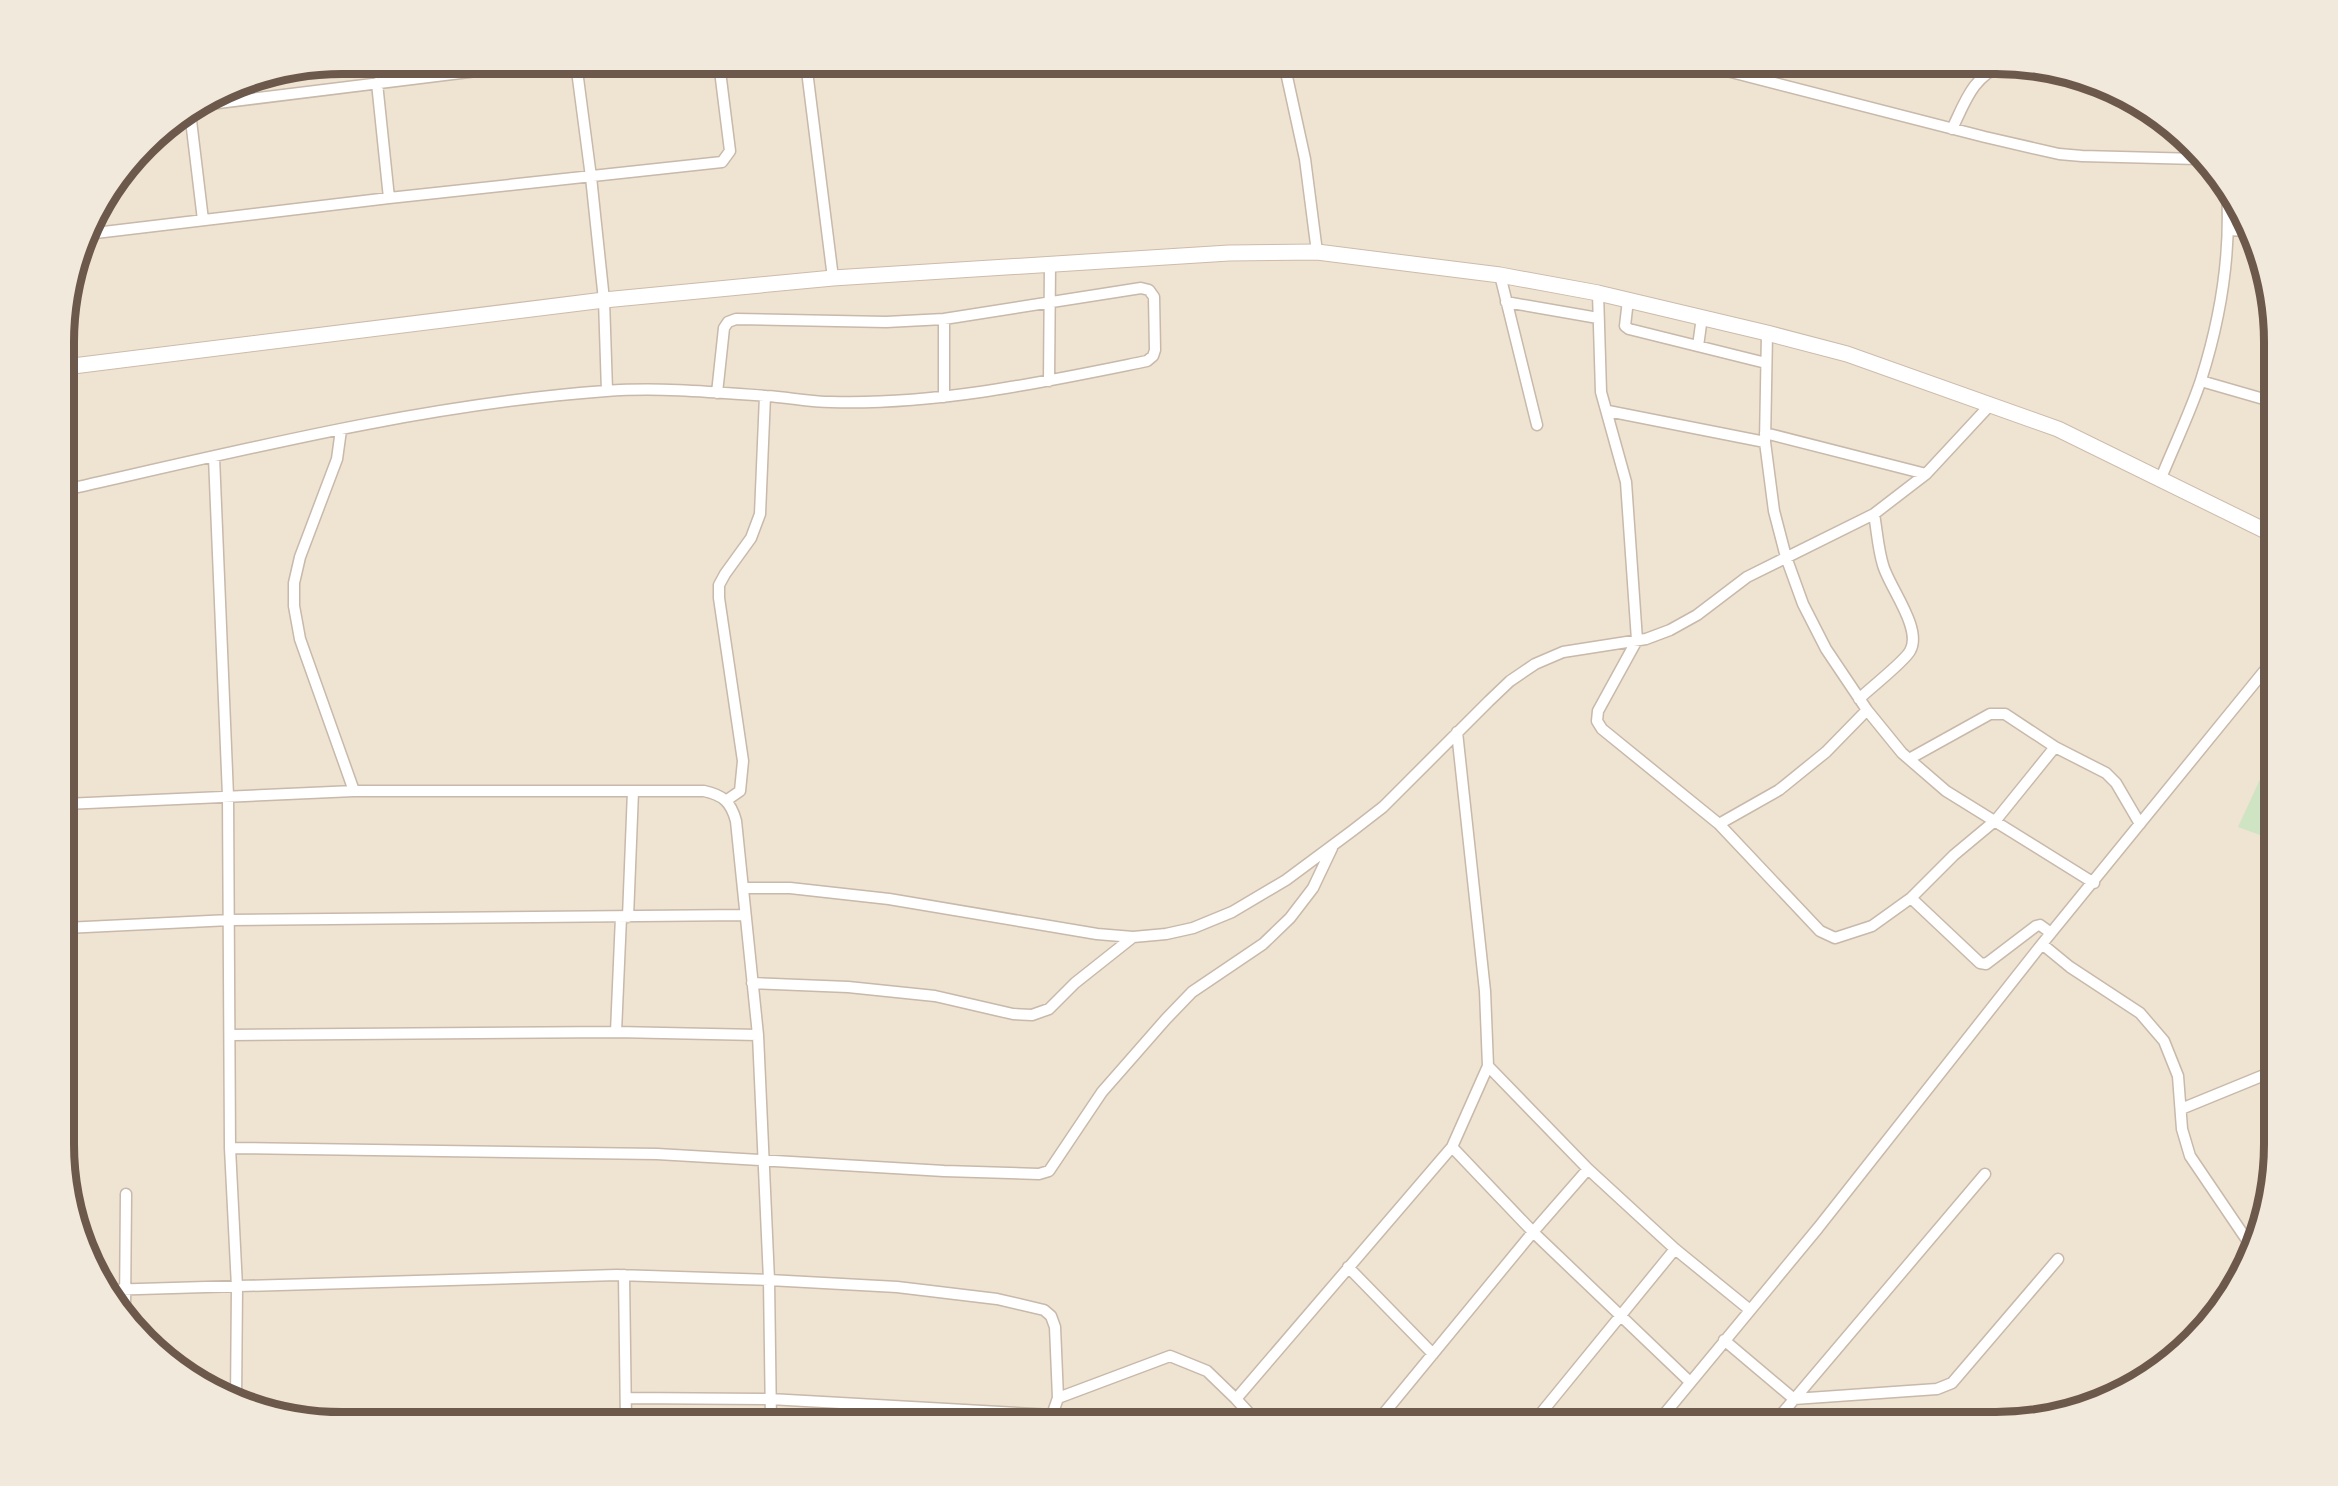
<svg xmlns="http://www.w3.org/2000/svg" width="2338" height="1486" font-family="'Fira Sans Condensed',sans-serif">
	<rect width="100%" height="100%" fill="#f9f1e2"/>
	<path fill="#efe3d1" d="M 341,63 L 1997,63 L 2069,73 L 2151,110 L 2238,202 L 2274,323 L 2274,1163 L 2260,1234 L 2228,1299 L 2136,1386 L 2015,1422 L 341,1423 L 252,1408 L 187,1376 L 100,1284 L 65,1181 L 65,305 L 92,218 L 158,132 L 235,84 Z"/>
	<path fill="#cfe4c3" d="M 2263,773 L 2274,777 L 2274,823 L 2268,838 L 2238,827 Z"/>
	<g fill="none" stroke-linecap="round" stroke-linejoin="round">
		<g stroke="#c8b9ab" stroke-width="13">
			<path id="street" d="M 576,63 L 591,177 L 604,300 L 607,391
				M 806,63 L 833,278
				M 1284,63 L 1305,159 L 1317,252
				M 1696,63 L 1985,137 L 2059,154 L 2082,156 L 2198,159
				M 377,83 L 389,198
				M 202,105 L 542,63
				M 190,112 L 203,220
				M 1952,129 C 1966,100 1972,78 2003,64
				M 2229,230 L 2246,231
				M 87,234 L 389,198 L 722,162 L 730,151 L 719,63
				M 1500,275 L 1537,425
				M 1598,293 L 1601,392 L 1626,482 L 1637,640 L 1598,711 L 1597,721 L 1602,729 L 1719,824 L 1820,931 L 1835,938 L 1872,926 L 1911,898 L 1954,855 L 1996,820 L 2055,747
				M 1628,300 L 1625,326 L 1629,329 L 1766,363
				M 1506,302 L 1598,318
				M 1767,333 L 1765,442 L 1774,511 L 1786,557 L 1803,604 L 1826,649 L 1867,710 L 1902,753 L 1946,791 L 2094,883
				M 1698,346 L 1702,317
				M 1049,381 L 1050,264
				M 2201,381 L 2274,402
				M 944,397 L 944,319
				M 1608,411 L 1765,442
				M 341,430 L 337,459 L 300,557 L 294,583 L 294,606 L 300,639 L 354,791
				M 1765,433 L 1926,474
				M 214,457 L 228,796 L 230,1148 L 237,1287 L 236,1401
				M 2161,478 C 2174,446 2190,413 2201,380 C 2220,320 2231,254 2227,191
				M 65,490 C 242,450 425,404 606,391 C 659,387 713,392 766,396 C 787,397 809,402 831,402 C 938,405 1043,382 1147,361 L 1153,356 L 1155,350 L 1154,297 L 1149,290 L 1141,288 L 944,319 L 886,322 L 736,319 L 728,322 L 724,328 L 717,393
				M 1859,699 C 1870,688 1904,662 1910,651 C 1923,629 1889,587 1883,565 C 1878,549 1877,531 1874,514
				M 1457,732 L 1485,991 L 1488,1066 L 1452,1147 L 1533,1232 L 1690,1382
				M 1909,759 L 1990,714 L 2005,714 L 2055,747 L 2106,773 L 2116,783 L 2140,824
				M 727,800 L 740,791 L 743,761 L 719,598 L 719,585 L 725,574 L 751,538 L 760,514 L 765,396
				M 65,804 L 354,791 L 704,791 C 723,795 731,802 736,821 L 758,1035 L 769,1280 L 617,1275 L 106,1290
				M 1719,824 L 1779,790 L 1826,752 L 1867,710
				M 744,888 L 790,888 L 889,899 L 1097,934 L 1133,937 L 1166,934 L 1193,928 L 1232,912 L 1286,880 L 1352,831 L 1383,807 L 1489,701 L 1510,681 L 1535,664 L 1563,652 L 1646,639 L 1670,630 L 1697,615 L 1747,577 L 1874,514 L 1926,474 L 1991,404
				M 1911,898 L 1980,963 L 1986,964 L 2036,926 L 2040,925 L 2051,933
				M 628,917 L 633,791
				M 65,928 L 230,920 L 745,915
				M 2042,944 L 2070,967 L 2140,1013 L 2164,1041 L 2178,1076 L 2182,1129 L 2190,1156 L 2253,1249
				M 752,983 L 848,987 L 935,996 L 1013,1014 L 1032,1015 L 1049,1009 L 1075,983 L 1133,937
				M 616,1032 L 621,917
				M 230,1035 L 616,1032 L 758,1035
				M 1488,1066 L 1588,1169 L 1675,1249 L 1750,1310
				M 2181,1109 L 2274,1071
				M 230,1148 L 657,1154 L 944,1171 L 1039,1174 L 1049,1171 L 1102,1092 L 1166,1019 L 1192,992 L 1263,944 L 1290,918 L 1313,888 L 1332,848
				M 1348,1267 L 1433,1354
				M 624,1275 L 626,1423
				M 125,1311 L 126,1194
				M 1724,1340 L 1794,1399 L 1937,1389 L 1952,1383 L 2058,1259
				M 626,1398 L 770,1399 L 1052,1415 L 1058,1398 L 1055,1327 L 1051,1316 L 1044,1310 L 997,1299 L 897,1287 L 769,1280 C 770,1328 770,1375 771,1423
				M 1058,1398 L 1170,1356 L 1207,1371 L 1236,1399
				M 1258,1423 L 1236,1399 L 1452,1147
				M 1376,1423 L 1533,1232 L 1588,1169
				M 1533,1423 L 1675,1249
				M 1657,1423 L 1818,1228 L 2042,944 L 2274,659
				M 1774,1423 L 1985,1174"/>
		</g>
		<g stroke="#cdbbab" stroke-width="17">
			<path id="secondary" d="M 65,367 L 604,300 L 833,278 L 1229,253 L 1317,252 L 1500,275 L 1598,293 L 1767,333 L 1847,354 L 2058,429 L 2274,535"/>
		</g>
		<use href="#street" stroke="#fff" stroke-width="10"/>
		<use href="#secondary" stroke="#fff" stroke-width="15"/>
	</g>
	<path d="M0 0H2338V1486H0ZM342 74H1996A268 268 0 0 1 2264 342V1144A268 268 0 0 1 1996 1412H342A268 268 0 0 1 74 1144V342A268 268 0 0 1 342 74Z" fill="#f1e9db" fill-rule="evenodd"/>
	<path fill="none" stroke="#6d594c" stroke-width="8" d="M342 74H1996A268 268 0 0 1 2264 342V1144A268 268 0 0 1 1996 1412H342A268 268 0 0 1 74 1144V342A268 268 0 0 1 342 74Z"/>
</svg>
